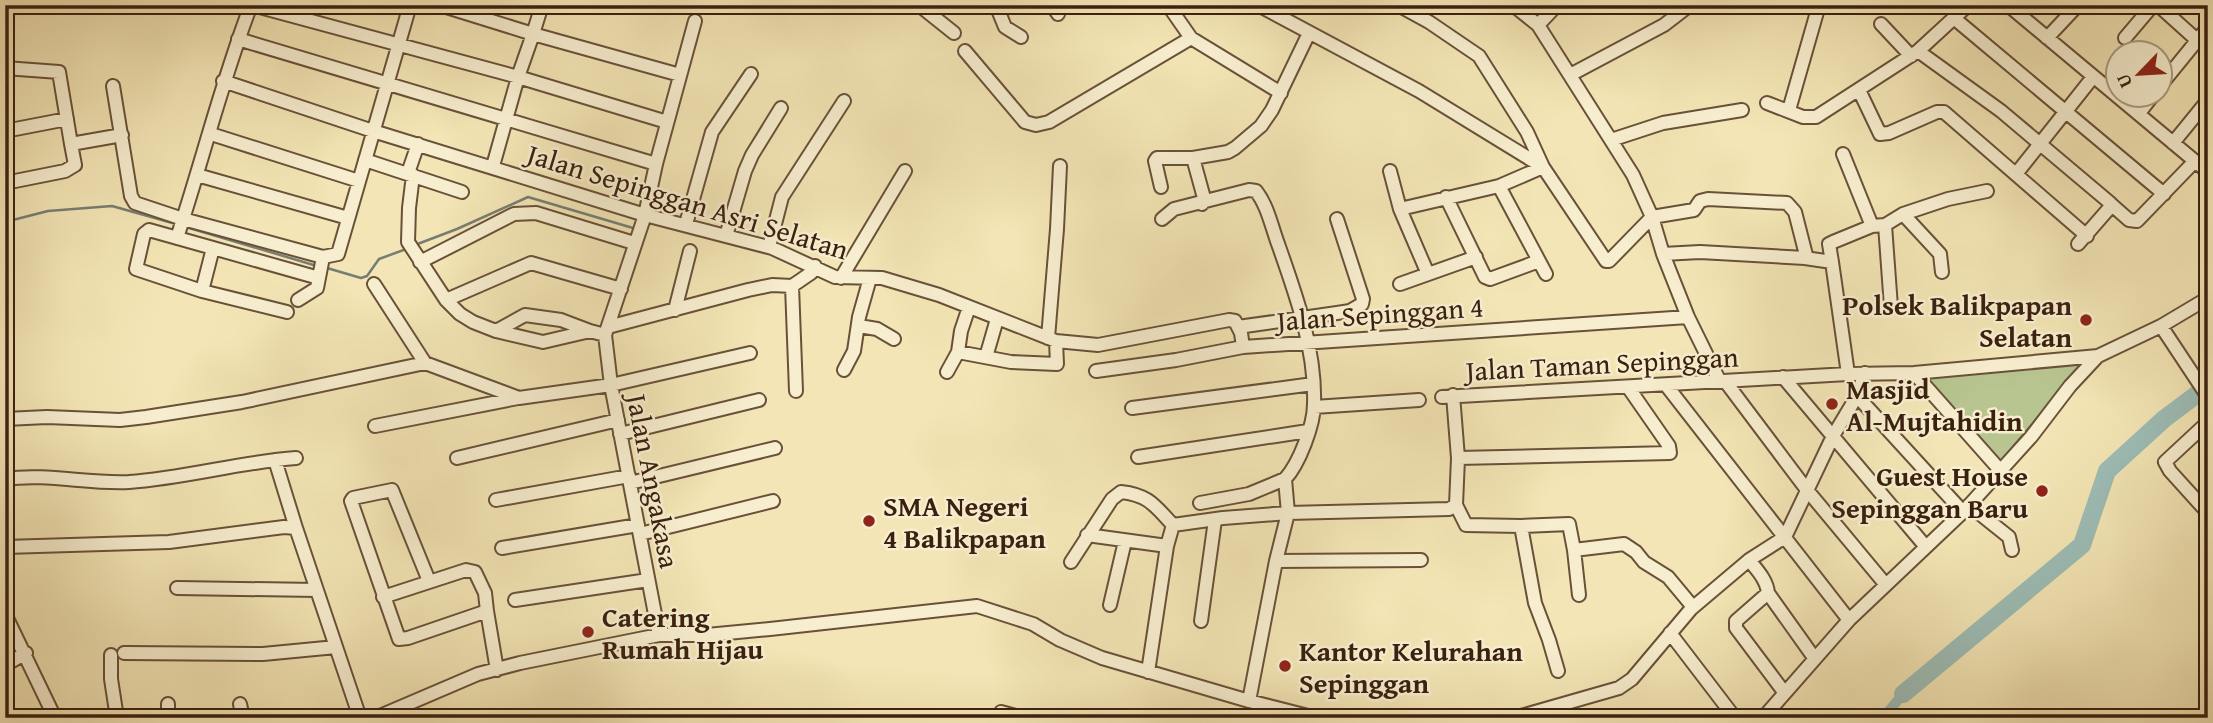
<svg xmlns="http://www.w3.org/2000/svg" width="2213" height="723" font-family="'Gentium Book Plus',serif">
	<rect width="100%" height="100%" fill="#f3e5b5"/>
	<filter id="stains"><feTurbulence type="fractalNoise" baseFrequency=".00286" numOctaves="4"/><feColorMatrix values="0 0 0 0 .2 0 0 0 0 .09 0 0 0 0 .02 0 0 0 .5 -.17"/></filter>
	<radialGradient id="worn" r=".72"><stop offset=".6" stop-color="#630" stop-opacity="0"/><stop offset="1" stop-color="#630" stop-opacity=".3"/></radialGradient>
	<path fill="#b8c590" stroke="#7a7250" stroke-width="2" d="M 2085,361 L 1999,463 L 1924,377 Z"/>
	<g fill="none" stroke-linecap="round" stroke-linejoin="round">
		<path stroke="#767e74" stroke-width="2.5" d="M 5,222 L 48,211 L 112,206 L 176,224
			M 186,227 L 317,266
			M 415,245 L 457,229 L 528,197 L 633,228
			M 327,268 L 361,278 L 367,276 L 379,259 L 409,248"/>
		<path stroke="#9dbdb6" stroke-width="10" d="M 1883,718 L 1903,694"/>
		<path stroke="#9dbdb6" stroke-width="18" d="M 1903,694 L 2082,545 L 2107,471 L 2164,419 L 2208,386"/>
		<g stroke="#695139" stroke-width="16">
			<path id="minor" d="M 251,5 C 224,75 206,147 183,219 L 323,257 L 338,254 L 410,5
				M 252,5 L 518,77 L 667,122
				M 440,5 L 533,34 L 542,5
				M 919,5 L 954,33
				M 996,5 L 1005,27 L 1021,37
				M 1052,5 L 1058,14
				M 1168,5 L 1191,38
				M 1258,5 L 1419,91 L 1543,167 L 1606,261 L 1609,261 L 1652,217 L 1694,210 L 1700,201 L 1708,199 L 1787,203 L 1795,212 L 1806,255 L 1805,258 L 1700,252 L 1663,254
				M 1398,5 L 1429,22 L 1479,56 L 1527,132 L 1543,167 L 1499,186 L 1400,209
				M 1513,5 L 1538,25 L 1633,175 L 1652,217 L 1663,254 L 1688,317 L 1719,380
				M 2008,5 L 2208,172
				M 2158,5 L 2208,50
				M 1955,19 L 2164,194
				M 1881,24 L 1911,56
				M 1538,25 L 1557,5
				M 2047,38 L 2078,5
				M 2125,38 L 2153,5
				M 238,39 L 656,164
				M 965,51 L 1025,122 L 1036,125 L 1049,122 L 1191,38 L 1281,93
				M 1918,51 L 2001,111 L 2109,202 L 2112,205 L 2078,244
				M 5,68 L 59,72 L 71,144
				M 1570,75 L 1664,25 L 1690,5
				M 223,81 L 373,131 L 645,215 L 772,248 L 835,277 L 882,278 L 939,295 L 1056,341 L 1098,345 L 1229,320 L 1235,321 L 1241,333 L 1243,347
				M 113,86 L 131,196 L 135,203 L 183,219 L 177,238
				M 2160,86 L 2208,27
				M 1859,90 L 1880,134 L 1889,133 L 1937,112 L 1944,112 L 2087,236
				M 1767,103 L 1803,117 L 1816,117 L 1918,51 L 1968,5
				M 1789,110 L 1819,5
				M 2139,113 L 2154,94
				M 5,131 L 67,119
				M 211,134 L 359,181
				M 1611,140 L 1663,123 L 1742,110
				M 2173,143 L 2208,100
				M 1843,154 L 1872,226
				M 1193,158 L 1204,198 L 1202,204
				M 365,160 L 462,192
				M 493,166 L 518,77 L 533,34 L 680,75
				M 1390,171 L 1400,209 L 1428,274
				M 408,173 L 418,144
				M 2016,174 L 2093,77
				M 197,175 L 348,218
				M 413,175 L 409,208 L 408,242 L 446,300 L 460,314 L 473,322 L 496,331 L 543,342 L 590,331 L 605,335
				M 5,183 L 65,171 L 75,165 L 71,144 L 122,135
				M 1499,186 L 1546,274
				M 1161,187 L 1155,161 L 1157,158 L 1193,158 L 1228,152 L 1235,148 L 1261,126 L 1272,110 L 1309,33
				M 1446,197 L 1485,277 L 1490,279 L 1539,261
				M 2112,205 L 2129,220 L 2137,221 L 2195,161
				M 1903,214 L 1940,254 L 1942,272
				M 686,224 L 712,132 L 751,74
				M 1885,225 L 1891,307
				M 149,230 L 213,248 L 202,291 L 136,269 L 144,234 Z
				M 726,236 L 745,171 L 752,155 L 781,108
				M 769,247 L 782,197 L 844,101
				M 213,248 L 319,278
				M 1805,258 L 1832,262 L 1848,374
				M 420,262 L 514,214 L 536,213 L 634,243
				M 1832,262 L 1829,244 L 1833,242 L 1872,226 L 1885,225 L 1903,214 L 1948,199 L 1987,191
				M 841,278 L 905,171
				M 374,284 L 425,363 L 519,398 L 611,385 L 750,353
				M 1400,284 L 1476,257
				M 792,286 L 796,391
				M 202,291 L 287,312
				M 298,300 L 317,288 L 323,257
				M 446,300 L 531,263 L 621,289
				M 675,310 L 690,251
				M 859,326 L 877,329 L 894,339
				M 2161,326 L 2208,397
				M 608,327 L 748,290 L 772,285 L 792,286 L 811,273 L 815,266
				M 1238,327 L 1337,313 L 1350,311 L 1362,304 L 1363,299 L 1337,219
				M 496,331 L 525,315 L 561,320 L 590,331
				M 1048,338 L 1057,229 L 1060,166
				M 958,352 L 1011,362 L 1057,364 L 1056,341
				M 986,357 L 997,319
				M 844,370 L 854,351 L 859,317 L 870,278
				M 1096,371 L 1176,360 L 1243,347 L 1688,317
				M 947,372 L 958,352 L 961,331 L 969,307
				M 1914,373 L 1999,469
				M 1783,377 L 1926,547
				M 1725,381 L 1807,490 L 1886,585
				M 1666,385 L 1849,620
				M 1857,396 L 1963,512
				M 1442,397 L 1848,374 L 1914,373 L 2098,356
				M 1314,407 L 1419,400
				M 1132,408 L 1313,384
				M 5,419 L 47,417 L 120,420 L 146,417 L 242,402 L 425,363
				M 2208,422 L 2165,462 L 2170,471 L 2208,513
				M 375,426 L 518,398
				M 620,434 L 759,400
				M 1138,457 L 1308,431
				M 457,458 L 618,420
				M 1458,458 L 1670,453 L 1669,446 L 1628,387
				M 275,460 L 296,528
				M 5,479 C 47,473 87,484 129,482 C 186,478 240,462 296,458
				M 630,483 L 775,448
				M 496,500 L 629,476
				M 1200,503 L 1249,494 L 1285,479
				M 1456,505 L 1466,525 L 1521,526 L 1535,603 L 1549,640 L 1558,671
				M 1969,505 L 2009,537 L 2012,550
				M 1521,526 L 1569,524 L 1574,550 L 1579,595
				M 640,534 L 773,501
				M 1087,535 L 1167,546
				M 5,547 L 169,542 L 284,527 L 296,528 L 360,718
				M 502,548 L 638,525
				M 1574,550 L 1624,544 L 1636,552 L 1644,562 L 1668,577 L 1693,607
				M 1749,560 C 1757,570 1767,580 1768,593 L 1736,621 L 1736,628 L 1784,692
				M 1276,561 L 1421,560
				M 1071,562 L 1112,499 L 1121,492 C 1149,495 1155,506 1173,525 L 1223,518 L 1288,513 L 1285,479 C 1299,464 1314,425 1314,404 C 1316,349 1295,292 1277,241 C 1271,224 1267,205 1256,191 L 1249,190 L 1174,209 L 1162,219
				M 429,581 L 392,490 L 353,498 L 351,501 L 399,639 L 408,638 L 487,611 L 497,670
				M 177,588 L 317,590
				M 1768,593 L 1815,659
				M 383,597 L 466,570 L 475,572 L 485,593 L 487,611
				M 515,600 L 648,580
				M 1110,605 L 1125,541
				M 5,614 L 55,718
				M 1201,621 L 1215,520
				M 1670,633 L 1735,718
				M 659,635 L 611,385 L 605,335 L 645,215 L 656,164 L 695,21
				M 124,653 L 263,654 L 336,647
				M 111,655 L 111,679 L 117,718
				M 5,665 L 26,653
				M 1148,672 L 1167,546 L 1173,525
				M 1249,701 L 1276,561 L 1288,513 L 1449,509 L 1456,505 L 1458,458 L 1453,395
				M 168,704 L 168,718
				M 240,704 L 243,718
				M 375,718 L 478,674 L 520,663 L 659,635 L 707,635 L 770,629 L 977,606 L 1033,624 L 1060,640 L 1102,658 L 1249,701 L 1316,718
				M 998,718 L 1001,712 L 1023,718
				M 1514,718 L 1619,688 L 1632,679 L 1691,609 L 1749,560 L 1785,537 L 1833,436 L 1857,396 L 1865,373
				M 1763,718 L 1849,620 L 1963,512 L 2031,437 L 2070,386 L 2098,356 L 2161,326 L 2208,298"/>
		</g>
		<use href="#minor" stroke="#f7eecf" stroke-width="12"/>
	</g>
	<g fill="#8f2418" stroke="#f7eecf" stroke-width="2.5">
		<circle cx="2086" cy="320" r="7"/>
		<circle cx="1832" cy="404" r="7"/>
		<circle cx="2042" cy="491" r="7"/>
		<circle cx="869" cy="521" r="7"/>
		<circle cx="588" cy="632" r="7"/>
		<circle cx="1285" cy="666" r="7"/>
	</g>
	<g text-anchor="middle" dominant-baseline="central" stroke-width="5" stroke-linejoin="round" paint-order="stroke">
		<g font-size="28" fill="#3b2010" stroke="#f7eecf">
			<text transform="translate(688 201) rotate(17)">Jalan Sepinggan Asri Selatan</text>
			<text transform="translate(1380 313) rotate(-4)">Jalan Sepinggan 4</text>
			<text transform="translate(1602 363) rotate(-3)">Jalan Taman Sepinggan</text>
			<text transform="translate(654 481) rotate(79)">Jalan Angakasa</text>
		</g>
		<g font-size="28" font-weight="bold" fill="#3b2010" stroke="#f7eecf" text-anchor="start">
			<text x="2072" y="304" text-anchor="end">Polsek Balikpapan<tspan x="2072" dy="32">Selatan</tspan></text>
			<text x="1846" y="388">Masjid<tspan x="1846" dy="32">Al-Mujtahidin</tspan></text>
			<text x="2028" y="475" text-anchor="end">Guest House<tspan x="2028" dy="32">Sepinggan Baru</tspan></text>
			<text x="883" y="505">SMA Negeri<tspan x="883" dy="32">4 Balikpapan</tspan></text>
			<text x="602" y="616">Catering<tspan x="602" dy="32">Rumah Hijau</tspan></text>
			<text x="1299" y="650">Kantor Kelurahan<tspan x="1299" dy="32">Sepinggan</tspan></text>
		</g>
	</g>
	<rect width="2213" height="723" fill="none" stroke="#f3e5b5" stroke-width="28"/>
	<rect x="7" y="7" width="2199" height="709" fill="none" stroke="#3b2010" stroke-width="3.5"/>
	<rect x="14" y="14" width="2185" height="695" fill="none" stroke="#3b2010" stroke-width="2"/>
	<g transform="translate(2139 74) rotate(245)"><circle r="33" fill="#f7eecf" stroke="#ac9c83" stroke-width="2"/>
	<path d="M0-5L12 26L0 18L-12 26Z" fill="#8f2418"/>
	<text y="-10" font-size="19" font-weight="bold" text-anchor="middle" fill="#3b2010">U</text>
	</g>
	<rect width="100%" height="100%" filter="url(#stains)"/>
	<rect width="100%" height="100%" fill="url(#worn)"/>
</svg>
